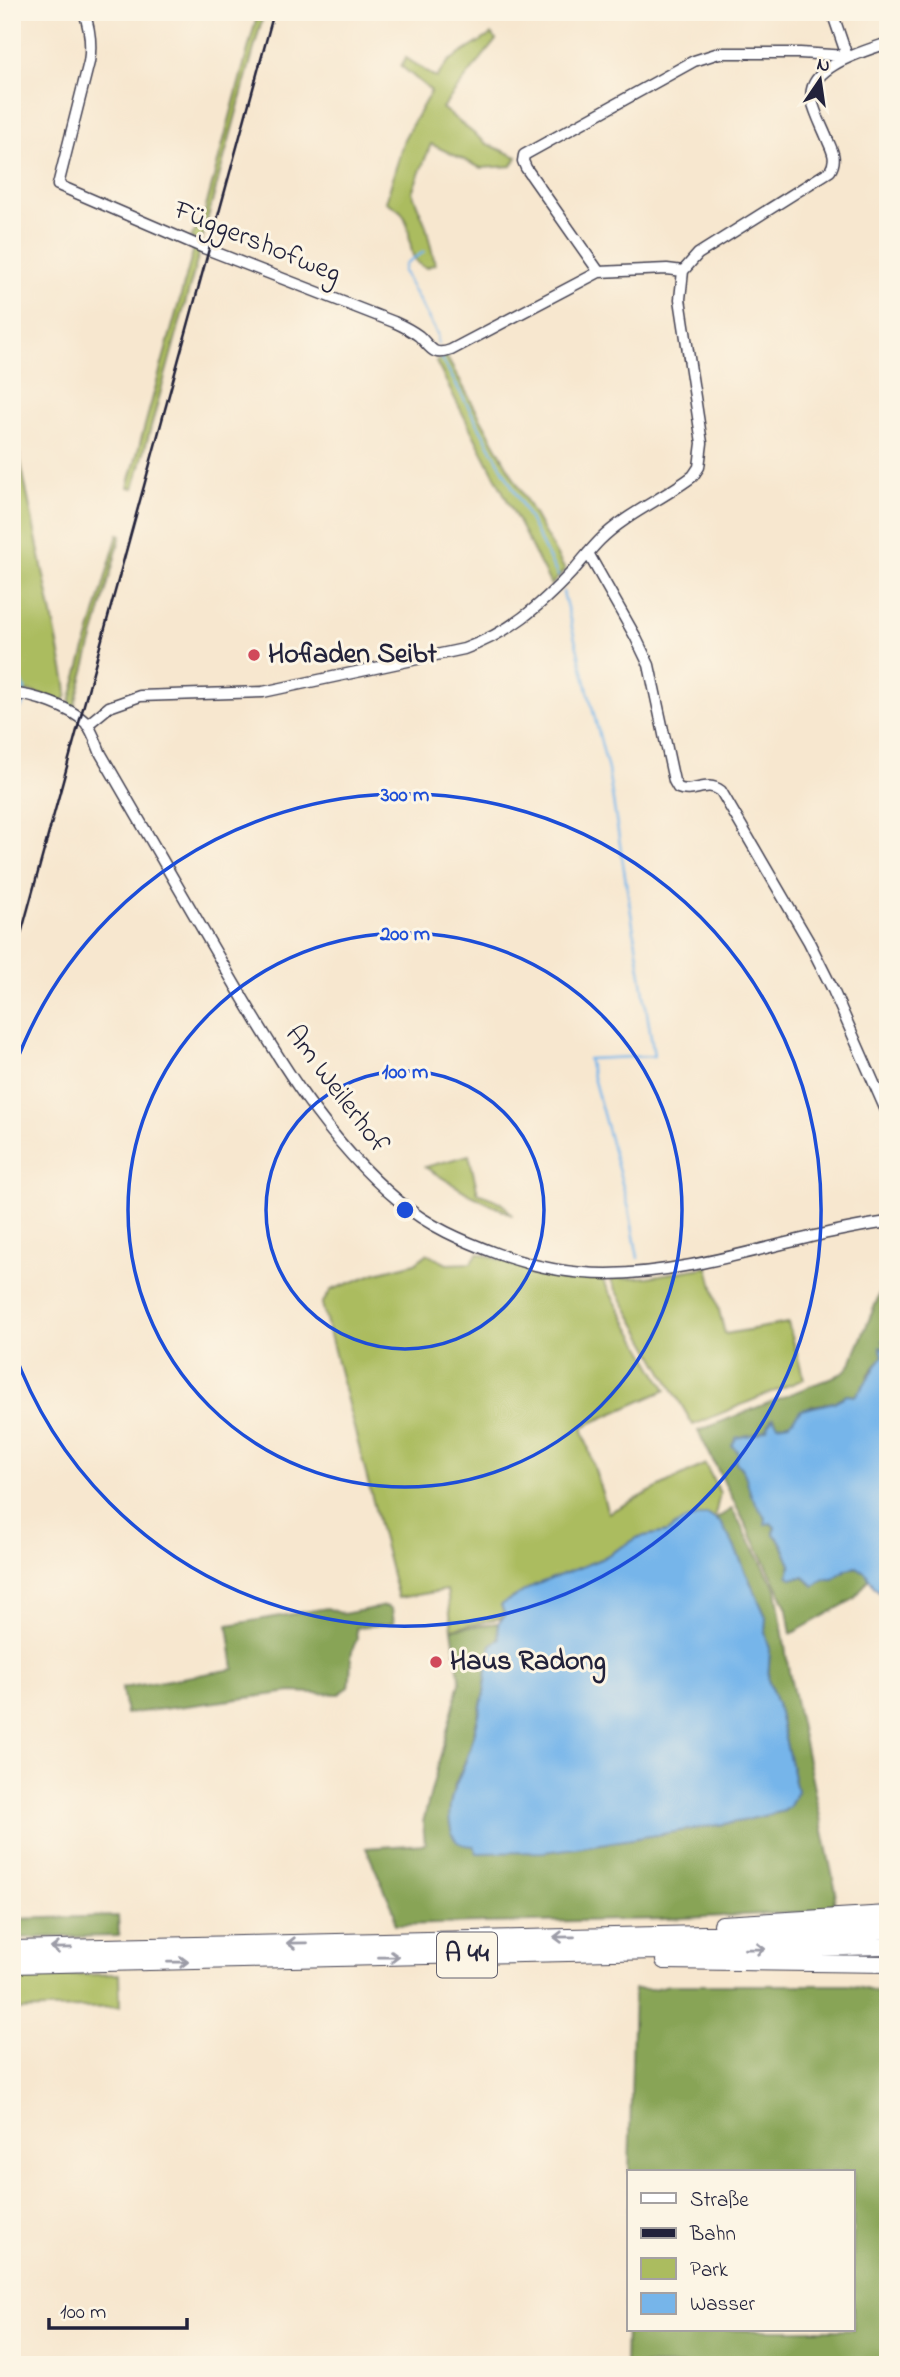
<svg xmlns="http://www.w3.org/2000/svg" width="900" height="2377" font-family="'Indie Flower',sans-serif">
	<rect width="100%" height="100%" fill="#fcf5e5"/>
	<filter id="ink" filterUnits="userSpaceOnUse"><feTurbulence type="fractalNoise" baseFrequency=".0143" numOctaves="2"/><feDisplacementMap in="SourceGraphic" scale="14" xChannelSelector="R" yChannelSelector="G"/><feConvolveMatrix kernelMatrix="1 2 1 2 8 2 1 2 1" color-interpolation-filters="sRGB"/></filter>
	<filter id="wash" filterUnits="userSpaceOnUse"><feTurbulence type="fractalNoise" baseFrequency=".00686" numOctaves="4" result="noise"/><feDisplacementMap in="SourceGraphic" scale="28" xChannelSelector="R" yChannelSelector="G"/><feGaussianBlur stdDeviation="1.57" result="paint"/><feColorMatrix in="noise" values="0 0 0 0 0 0 0 0 0 0 0 0 0 0 0 0 0 1.4 0 .05"/><feComposite in="paint" operator="in"/></filter>
	<g filter="url(#wash)">
		<rect width="100%" height="100%" fill="#f7e7cf"/>
		<path fill="#abbc5f" stroke="#666f4d" stroke-width="2" d="M 258,12 L 264,12 L 201,243 L 190,238 L 202,222 Z
			M 492,34 L 496,40 L 442,108 L 487,144 L 517,157 L 512,166 L 481,168 L 431,144 L 412,192 L 426,226 L 435,264 L 426,268 C 402,259 416,229 401,212 C 398,208 391,205 386,202 L 404,139 L 431,91 L 401,66 L 406,58 L 436,78 L 449,61 Z
			M 194,248 L 200,250 L 134,488 L 128,487 Z
			M 446,356 L 565,570 L 551,585 L 436,362 Z
			M 12,452 L 19,454 L 66,683 L 67,695 L 63,702 L 32,692 L 12,691 Z
			M 118,534 L 121,535 L 74,708 L 69,705 Z
			M 469,1155 L 478,1193 C 493,1199 502,1200 511,1214 L 469,1194 L 425,1167 Z
			M 478,1253 C 520,1267 558,1276 602,1279 L 666,1390 L 582,1427 L 608,1513 L 705,1464 L 720,1493 L 714,1520 L 683,1521 L 667,1532 L 639,1537 L 601,1559 L 533,1586 L 501,1605 L 505,1617 L 452,1629 L 447,1590 L 398,1598 L 322,1304 L 331,1290 L 376,1273 L 415,1263 L 427,1254 L 447,1264 L 471,1263 Z
			M 708,1267 L 725,1334 L 788,1323 L 804,1379 L 693,1425 L 610,1279 L 648,1277 Z
			M 119,1974 L 120,2007 L 12,2010 L 12,1977 Z"/>
		<path fill="#88a456" stroke="#556348" stroke-width="2" d="M 888,1274 L 888,1336 L 883,1341 L 886,1342 L 883,1356 L 869,1374 L 864,1387 L 855,1396 L 847,1395 L 834,1402 L 812,1406 L 790,1423 L 778,1426 L 774,1418 L 771,1419 L 767,1429 L 756,1434 L 744,1436 L 737,1449 L 739,1456 L 735,1461 C 755,1481 753,1508 775,1527 L 774,1534 C 783,1542 785,1553 791,1564 L 789,1569 L 792,1578 L 804,1577 L 811,1584 L 847,1569 L 857,1567 L 867,1573 L 869,1579 L 854,1599 L 791,1634 L 787,1609 L 778,1588 L 698,1431 L 843,1373 L 851,1363 Z
			M 732,1509 L 776,1589 L 789,1672 L 836,1892 L 832,1909 L 825,1911 L 665,1919 L 395,1925 L 394,1911 L 366,1848 L 425,1844 L 423,1822 L 460,1682 L 452,1629 L 498,1623 L 499,1639 L 491,1645 L 484,1693 L 469,1752 L 454,1787 L 450,1804 L 450,1825 L 544,1852 L 742,1821 L 784,1811 L 797,1791 L 777,1704 L 768,1680 L 770,1649 L 765,1633 L 766,1617 L 734,1546 L 714,1520 Z
			M 385,1606 L 392,1609 L 394,1623 L 356,1628 L 357,1640 C 348,1652 352,1672 349,1687 L 339,1694 L 291,1692 L 126,1714 L 122,1688 L 234,1669 L 228,1625 L 327,1608 L 343,1614 Z
			M 118,1916 L 119,1936 L 12,1938 L 12,1919 Z
			M 669,1985 L 849,1985 L 888,1995 L 888,2365 L 625,2365 L 629,2205 L 629,2330 L 853,2330 L 853,2172 L 629,2172 L 634,1989 L 652,1989 Z"/>
		<path fill="#76b5ea" stroke="#4c6c92" stroke-width="2" d="M 888,1336 L 888,1598 L 875,1588 L 866,1573 L 857,1567 L 847,1569 L 833,1579 L 824,1579 L 814,1586 L 804,1577 L 792,1578 L 788,1576 L 791,1564 C 785,1553 783,1541 774,1534 L 775,1527 L 771,1523 L 765,1524 L 766,1518 C 761,1510 753,1502 750,1492 C 746,1478 747,1473 735,1461 L 738,1455 L 737,1450 L 732,1446 L 736,1438 L 756,1434 L 767,1429 L 773,1418 L 778,1425 L 790,1423 L 801,1410 L 834,1402 L 847,1395 L 855,1396 C 866,1385 873,1369 883,1356 L 880,1347 L 884,1348 L 886,1342 L 883,1340 Z
			M 707,1514 L 721,1523 L 734,1546 L 766,1617 L 765,1633 L 770,1649 L 768,1680 L 777,1704 L 797,1791 L 790,1806 L 784,1811 L 742,1821 L 576,1848 L 544,1852 L 477,1853 L 474,1846 C 457,1845 453,1842 450,1824 C 446,1797 461,1776 469,1752 C 475,1733 480,1712 484,1693 C 487,1677 487,1661 491,1645 L 499,1639 L 498,1623 L 505,1616 L 501,1605 L 533,1586 L 601,1559 L 639,1537 L 667,1532 L 683,1521 Z"/>
		<g fill="none" stroke-linecap="round" stroke-linejoin="round">
			<path stroke="#76b5ea" stroke-width="2.5" d="M 424,252 L 406,263 L 403,271 L 437,334 L 438,344
				M 441,357 L 518,497 L 558,576
				M 563,592 L 608,770 L 654,1056 L 588,1059 L 629,1209 L 638,1258
				M 12,667 L 25,689 L 24,693
				M 12,721 L 23,705 L 24,699"/>
		</g>
	</g>
	<g filter="url(#ink)">
		<g fill="none" stroke-linecap="round" stroke-linejoin="round">
			<g stroke="#424051" stroke-width="13">
				<path id="minor" d="M 84,12 C 90,29 92,44 89,62 L 58,185 L 204,248 L 394,322 C 403,326 411,330 419,336 C 431,347 432,357 451,350 L 599,272 L 667,269 L 683,271
					M 832,12 L 847,56
					M 599,272 L 526,168 L 523,161 L 524,155 L 694,61 L 719,53 L 800,53 L 847,56
					M 588,553 L 635,636 L 649,665 L 674,781 L 678,788 C 694,795 706,779 721,791 L 809,942 L 833,990 L 888,1115
					M 12,694 C 32,694 72,708 86,723 C 93,731 97,745 101,754 C 140,821 179,889 218,956 C 269,1043 321,1137 400,1202 C 428,1226 463,1241 498,1254 C 532,1266 570,1274 607,1274 C 703,1273 793,1235 888,1222
					M 87,725 L 109,707 L 140,696 L 263,692 L 464,649 C 510,632 538,608 572,572 C 581,562 590,550 600,540 C 626,514 663,499 693,476 L 699,467 L 702,443 L 680,299 L 683,271 L 698,254 L 830,171 C 837,160 833,152 828,141 C 823,128 815,114 812,100 C 805,67 865,51 888,43"/>
			</g>
			<g stroke="#424051" stroke-width="18">
				<path id="highway" d="M 722,1924 L 888,1914
					M 12,1949 L 888,1930
					M 664,1961 L 888,1964
					M 12,1965 L 888,1946"/>
			</g>
			<use href="#minor" stroke="#fff" stroke-width="10"/>
			<use href="#highway" stroke="#fff" stroke-width="16"/>
			<path stroke="#22223b" stroke-width="2.5" d="M 12,967 L 274,12"/>
		</g>
		<defs><path id="oneway-shaft" d="M-6 0H5M1.5-3L5.5 0L1.5 3" fill="none" stroke-width="1.6" stroke-linecap="round" stroke-linejoin="round" transform="scale(1.75)"/></defs>
		<g stroke="#9c9ca7">
			<use href="#oneway-shaft" transform="translate(564 1937) rotate(179)"/>
			<use href="#oneway-shaft" transform="translate(297 1943) rotate(179)"/>
			<use href="#oneway-shaft" transform="translate(61 1948) rotate(179)"/>
			<use href="#oneway-shaft" transform="translate(755 1949) rotate(-1)"/>
			<use href="#oneway-shaft" transform="translate(389 1957) rotate(-1)"/>
			<use href="#oneway-shaft" transform="translate(178 1962) rotate(-1)"/>
		</g>
	</g>
	<g fill="none" stroke="#1d4ed8" stroke-width="3.5">
		<circle cx="405" cy="1210" r="139"/>
		<circle cx="405" cy="1210" r="277"/>
		<path d="M13 1071A416 416 0 1 1 13 1349"/>
	</g>
	<g fill="#d1495b" stroke="#fcf5e5" stroke-width="2.5">
		<circle cx="254" cy="655" r="7"/>
		<circle cx="436" cy="1662" r="7"/>
	</g>
	<g text-anchor="middle" dominant-baseline="central" stroke-width="6" stroke-linejoin="round" paint-order="stroke">
		<rect fill="#fcf5e5" stroke="#63616e" stroke-width="2" x="437" y="1932.5" width="60" height="45" rx="5"/>
		<g font-size="26" font-weight="bold" fill="#22223b">
			<text x="467" y="1955">A 44</text>
		</g>
		<g font-size="28" fill="#22223b" stroke="#fcf5e5">
			<text transform="translate(257 243) rotate(22)">Függershofweg</text>
			<text transform="translate(336 1090) rotate(53)">Am Weilerhof</text>
		</g>
		<g font-size="28" font-weight="bold" fill="#22223b" stroke="#fcf5e5" text-anchor="start">
			<text x="268" y="655">Hofladen Seibt</text>
			<text x="450" y="1662">Haus Radong</text>
		</g>
	</g>
	<circle cx="405" cy="1210" r="10" fill="#1d4ed8" stroke="#fcf5e5" stroke-width="3.5"/>
	<g font-size="21" text-anchor="middle" font-weight="bold" fill="#1d4ed8" stroke="#fcf5e5" stroke-width="6" stroke-linejoin="round" paint-order="stroke">
		<text x="405" y="801">300 m</text>
		<text x="405" y="940">200 m</text>
		<text x="405" y="1078">100 m</text>
	</g>
	<rect width="900" height="2377" fill="none" stroke="#fcf5e5" stroke-width="42"/>
	<rect x="627" y="2170" width="228" height="161" fill="#fcf5e5" stroke="#a5a1a1" stroke-width="2"/>
	<rect x="641" y="2193" width="35" height="10" fill="#ffffff" stroke="#a5a1a1" stroke-width="2"/>
	<text x="690" y="2206" font-size="21" fill="#22223b">Straße</text>
	<rect x="641" y="2228" width="35" height="10" fill="#22223b" stroke="#a5a1a1" stroke-width="2"/>
	<text x="690" y="2240" font-size="21" fill="#22223b">Bahn</text>
	<rect x="641" y="2258" width="35" height="21" fill="#abbc5f" stroke="#a5a1a1" stroke-width="2"/>
	<text x="690" y="2276" font-size="21" fill="#22223b">Park</text>
	<rect x="641" y="2293" width="35" height="21" fill="#76b5ea" stroke="#a5a1a1" stroke-width="2"/>
	<text x="690" y="2310" font-size="21" fill="#22223b">Wasser</text>
	<g transform="translate(820 80) rotate(13)" stroke="#fcf5e5" stroke-width="5" paint-order="stroke">
	<path d="M0-5L12 26L0 18L-12 26Z" fill="#22223b"/>
	<text y="-10" font-size="19" font-weight="bold" text-anchor="middle" fill="#22223b">N</text>
	</g>
	<path d="M49 2318v10h138v-10" fill="none" stroke="#22223b" stroke-width="3.5"/>
	<text x="60" y="2318" font-size="21" fill="#22223b" stroke="#fcf5e5" stroke-width="5" paint-order="stroke">100 m</text>
</svg>
